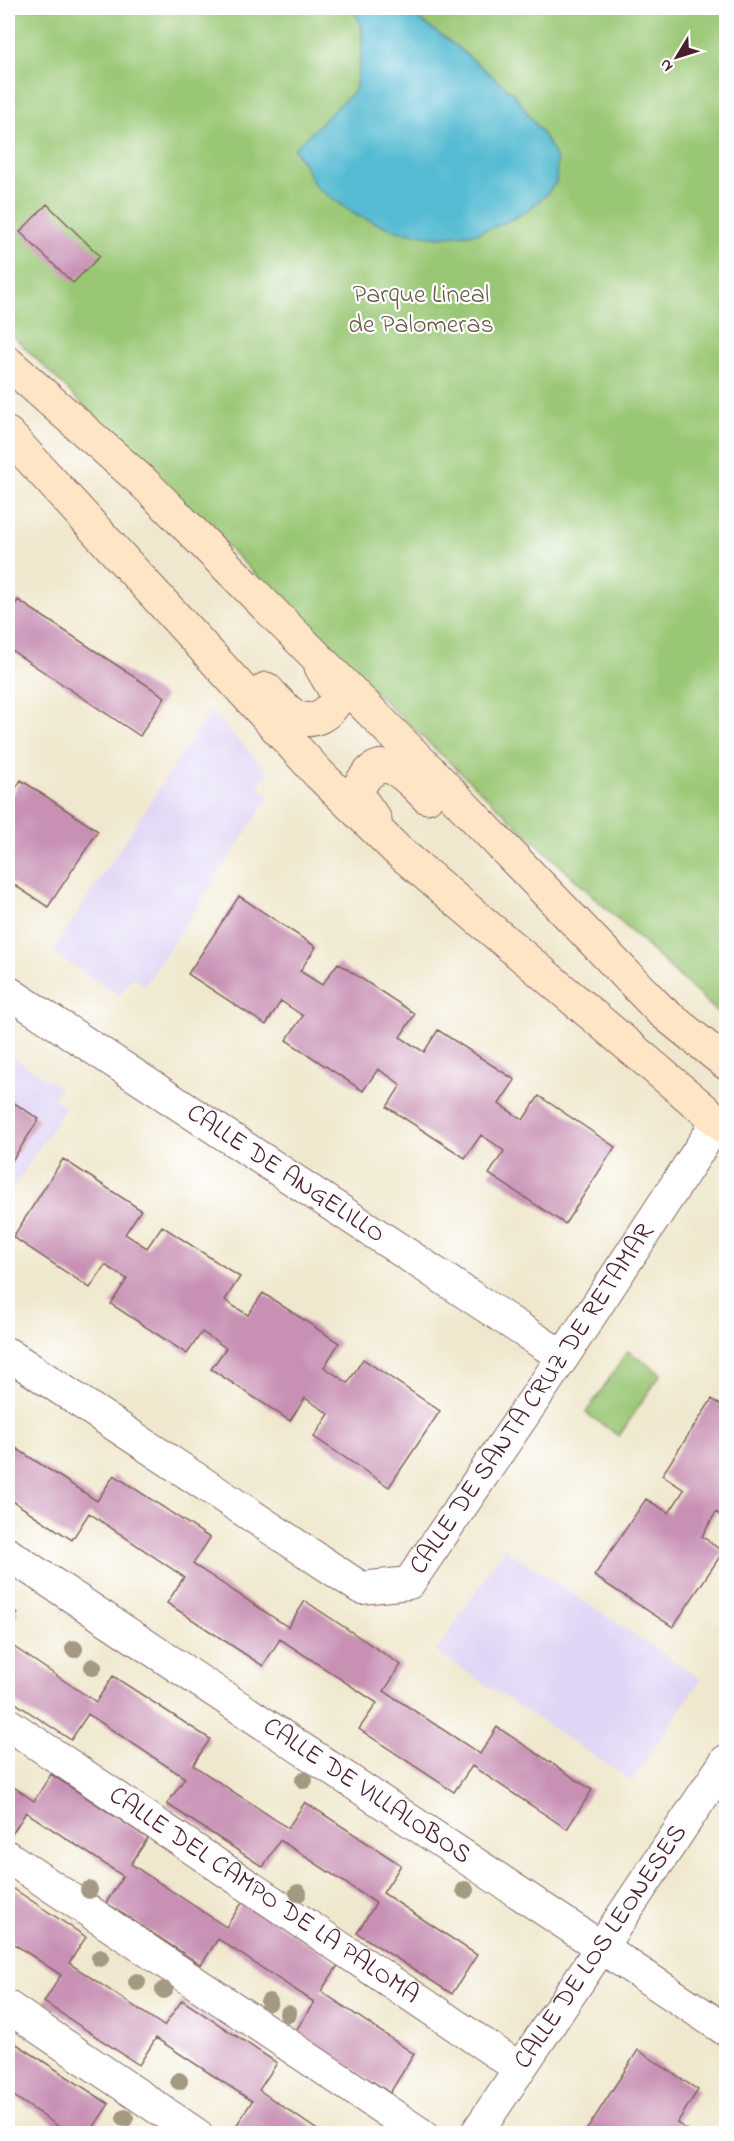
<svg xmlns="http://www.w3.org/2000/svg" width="734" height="2141" font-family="'Indie Flower',sans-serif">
	<rect width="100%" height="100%" fill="#fff"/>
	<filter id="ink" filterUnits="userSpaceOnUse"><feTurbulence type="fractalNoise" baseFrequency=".0167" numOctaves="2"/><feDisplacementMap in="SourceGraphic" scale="12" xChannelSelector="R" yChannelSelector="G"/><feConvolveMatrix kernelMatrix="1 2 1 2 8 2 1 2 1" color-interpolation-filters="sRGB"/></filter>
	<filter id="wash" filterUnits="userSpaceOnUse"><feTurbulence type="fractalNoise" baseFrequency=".008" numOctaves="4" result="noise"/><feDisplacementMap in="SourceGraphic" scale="24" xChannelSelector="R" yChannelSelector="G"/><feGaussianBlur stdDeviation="1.35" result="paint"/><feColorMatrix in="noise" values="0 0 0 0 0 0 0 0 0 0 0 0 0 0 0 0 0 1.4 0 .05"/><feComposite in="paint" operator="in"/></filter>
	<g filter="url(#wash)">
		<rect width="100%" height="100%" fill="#f0e8ce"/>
		<path fill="#dfd5f5" d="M 210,711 L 268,771 L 258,787 L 270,796 L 145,985 L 132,977 L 119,996 L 52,952 Z
			M 8,1054 L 60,1088 L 53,1098 L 66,1107 L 8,1195 Z
			M 504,1548 L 701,1679 L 632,1781 L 436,1652 Z"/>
		<path fill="#9ac775" stroke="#727350" stroke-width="1.5" d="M 8,8 L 726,8 L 726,1020 L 386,703 L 8,331 Z
			M 628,1351 L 661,1374 L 619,1436 L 586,1413 Z"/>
		<path fill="#54bbd2" stroke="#4f6d7e" stroke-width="1.5" d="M 352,8 L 402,8 L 451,42 L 514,94 L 544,136 L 557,160 L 556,182 L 546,195 L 527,211 L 502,224 L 477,233 L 438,237 L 397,231 L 356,215 L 315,186 L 304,164 L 294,149 L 355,90 L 362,51 L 362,26 Z"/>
		<g id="blocks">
			<path fill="#c891b4" d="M 47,204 L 100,256 L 73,283 L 20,232 Z
				M 18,600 L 165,697 L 140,736 L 8,648 L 8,616 Z
				M 21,780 L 98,831 L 48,907 L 8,881 L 8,800 Z
				M 239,896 L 316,947 L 300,971 L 322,985 L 338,963 L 415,1014 L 400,1037 L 424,1052 L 438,1030 L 515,1080 L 499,1104 L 523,1120 L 539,1096 L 615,1147 L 565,1224 L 489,1174 L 504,1151 L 492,1142 L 481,1135 L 465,1158 L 387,1107 L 401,1085 L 389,1076 L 378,1069 L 363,1091 L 286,1040 L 303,1016 L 281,1001 L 266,1025 L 188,974 Z
				M 8,1099 L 39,1119 L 8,1167 Z
				M 63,1159 L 141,1210 L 125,1234 L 147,1248 L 162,1226 L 240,1277 L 225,1300 L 235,1307 L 248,1315 L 263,1293 L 339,1343 L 324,1367 L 348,1383 L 363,1359 L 440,1411 L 389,1487 L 314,1437 L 329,1414 L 305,1398 L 290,1421 L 211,1369 L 226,1348 L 202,1332 L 187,1354 L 111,1304 L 127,1279 L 105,1265 L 90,1288 L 13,1237 Z
				M 712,1399 L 726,1409 L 726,1519 L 716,1512 L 702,1536 L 723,1552 L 673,1627 L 594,1576 L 646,1499 L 669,1513 L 684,1490 L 662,1475 Z
				M 8,1443 L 97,1501 L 114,1475 L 210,1538 L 193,1564 L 288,1627 L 305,1601 L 401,1665 L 384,1691 L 480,1754 L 497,1727 L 592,1790 L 567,1829 L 472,1766 L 454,1792 L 359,1729 L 377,1703 L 280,1639 L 263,1666 L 167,1603 L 184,1577 L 89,1513 L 72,1540 L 8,1498 Z
				M 8,1606 L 18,1613 L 8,1629 Z
				M 8,1643 L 96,1702 L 113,1676 L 210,1739 L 193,1765 L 288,1828 L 305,1802 L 401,1865 L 383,1893 L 477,1955 L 452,1994 L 357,1933 L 376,1903 L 280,1840 L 263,1867 L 167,1804 L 185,1778 L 88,1714 L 71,1740 L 8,1698 Z
				M 51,1774 L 148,1838 L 131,1864 L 226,1927 L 243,1901 L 339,1964 L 321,1991 L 414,2054 L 390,2093 L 295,2032 L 314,2002 L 218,1939 L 201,1965 L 106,1903 L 123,1876 L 26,1812 L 9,1839 L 8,1838 L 8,1783 L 34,1801 Z
				M 8,1885 L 86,1937 L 69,1963 L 164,2026 L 182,2000 L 277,2063 L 259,2090 L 323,2134 L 238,2134 L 233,2131 L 252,2101 L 156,2038 L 139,2065 L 44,2002 L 61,1975 L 8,1940 Z
				M 12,2041 L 109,2104 L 91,2131 L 95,2134 L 70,2134 L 8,2092 L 8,2048 Z
				M 638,2050 L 698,2090 L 677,2123 L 693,2134 L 584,2134 Z"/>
		</g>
	</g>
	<g filter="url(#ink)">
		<use href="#blocks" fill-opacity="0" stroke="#846564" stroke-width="1.5"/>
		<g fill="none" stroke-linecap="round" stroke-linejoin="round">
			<g stroke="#846564" stroke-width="34">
				<g id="street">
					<path id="s1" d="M 8,992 L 563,1357"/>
					<path id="s2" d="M 8,1354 L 361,1588 L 409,1583 L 563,1357 L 718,1121"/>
					<path id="s3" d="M 8,1554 L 726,2030"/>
					<path id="s4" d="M 8,1724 L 519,2068"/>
					<path d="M 8,1857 L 421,2134"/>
					<path d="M 8,2007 L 196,2134"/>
					<path id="s5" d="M 476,2134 L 726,1761"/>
				</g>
			</g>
			<g stroke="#846564" stroke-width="35">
				<path id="secondary" d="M 8,363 L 146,485 L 429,770 L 660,1010 L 726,1063
					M 8,434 L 319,774 L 397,850 L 726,1128
					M 266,689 C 274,697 283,708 293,715 C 311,727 331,714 338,696 L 321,667
					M 375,820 L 356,793 C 378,746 401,770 427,797"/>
			</g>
			<use href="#street" stroke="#fff" stroke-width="32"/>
			<use href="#secondary" stroke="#fde5c5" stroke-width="33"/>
		</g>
		<g fill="#a49a83">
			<circle cx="74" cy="1649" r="9"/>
			<circle cx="93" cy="1667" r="9"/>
			<circle cx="304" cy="1780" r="9"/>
			<circle cx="89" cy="1890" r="9"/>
			<circle cx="465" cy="1890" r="9"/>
			<circle cx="298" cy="1893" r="9"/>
			<circle cx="100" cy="1958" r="9"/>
			<circle cx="137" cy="1982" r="9"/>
			<circle cx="164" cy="1990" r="9"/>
			<circle cx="269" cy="2002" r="9"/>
			<circle cx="288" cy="2014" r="9"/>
			<circle cx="179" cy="2081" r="9"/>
			<circle cx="125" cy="2118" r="9"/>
		</g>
	</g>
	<g text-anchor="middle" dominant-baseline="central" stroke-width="4.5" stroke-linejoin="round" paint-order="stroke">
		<g font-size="26" fill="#665a45" stroke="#fff">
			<text x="421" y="296">Parque Lineal<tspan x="421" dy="30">de Palomeras</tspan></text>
		</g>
		<g font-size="26" fill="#4a1f2b" stroke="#fff">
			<text stroke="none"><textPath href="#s1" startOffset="332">CALLE DE ANGELILLO</textPath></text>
			<text stroke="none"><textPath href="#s2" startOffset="693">CALLE DE SANTA CRUZ DE RETAMAR</textPath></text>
			<text stroke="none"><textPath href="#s3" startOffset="430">CALLE DE VILLALOBOS</textPath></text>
			<text stroke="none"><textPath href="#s4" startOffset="308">CALLE DEL CAMPO DE LA PALOMA</textPath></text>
			<text stroke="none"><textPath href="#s5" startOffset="225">CALLE DE LOS LEONESES</textPath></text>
		</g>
	</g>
	<rect width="734" height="2141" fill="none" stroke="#fff" stroke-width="30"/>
	<g transform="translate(677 57) rotate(232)" stroke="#ffffff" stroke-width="4.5" paint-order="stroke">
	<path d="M0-4.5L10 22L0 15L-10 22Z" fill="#4a1f2b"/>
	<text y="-9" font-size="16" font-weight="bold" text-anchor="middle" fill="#4a1f2b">N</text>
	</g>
</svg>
